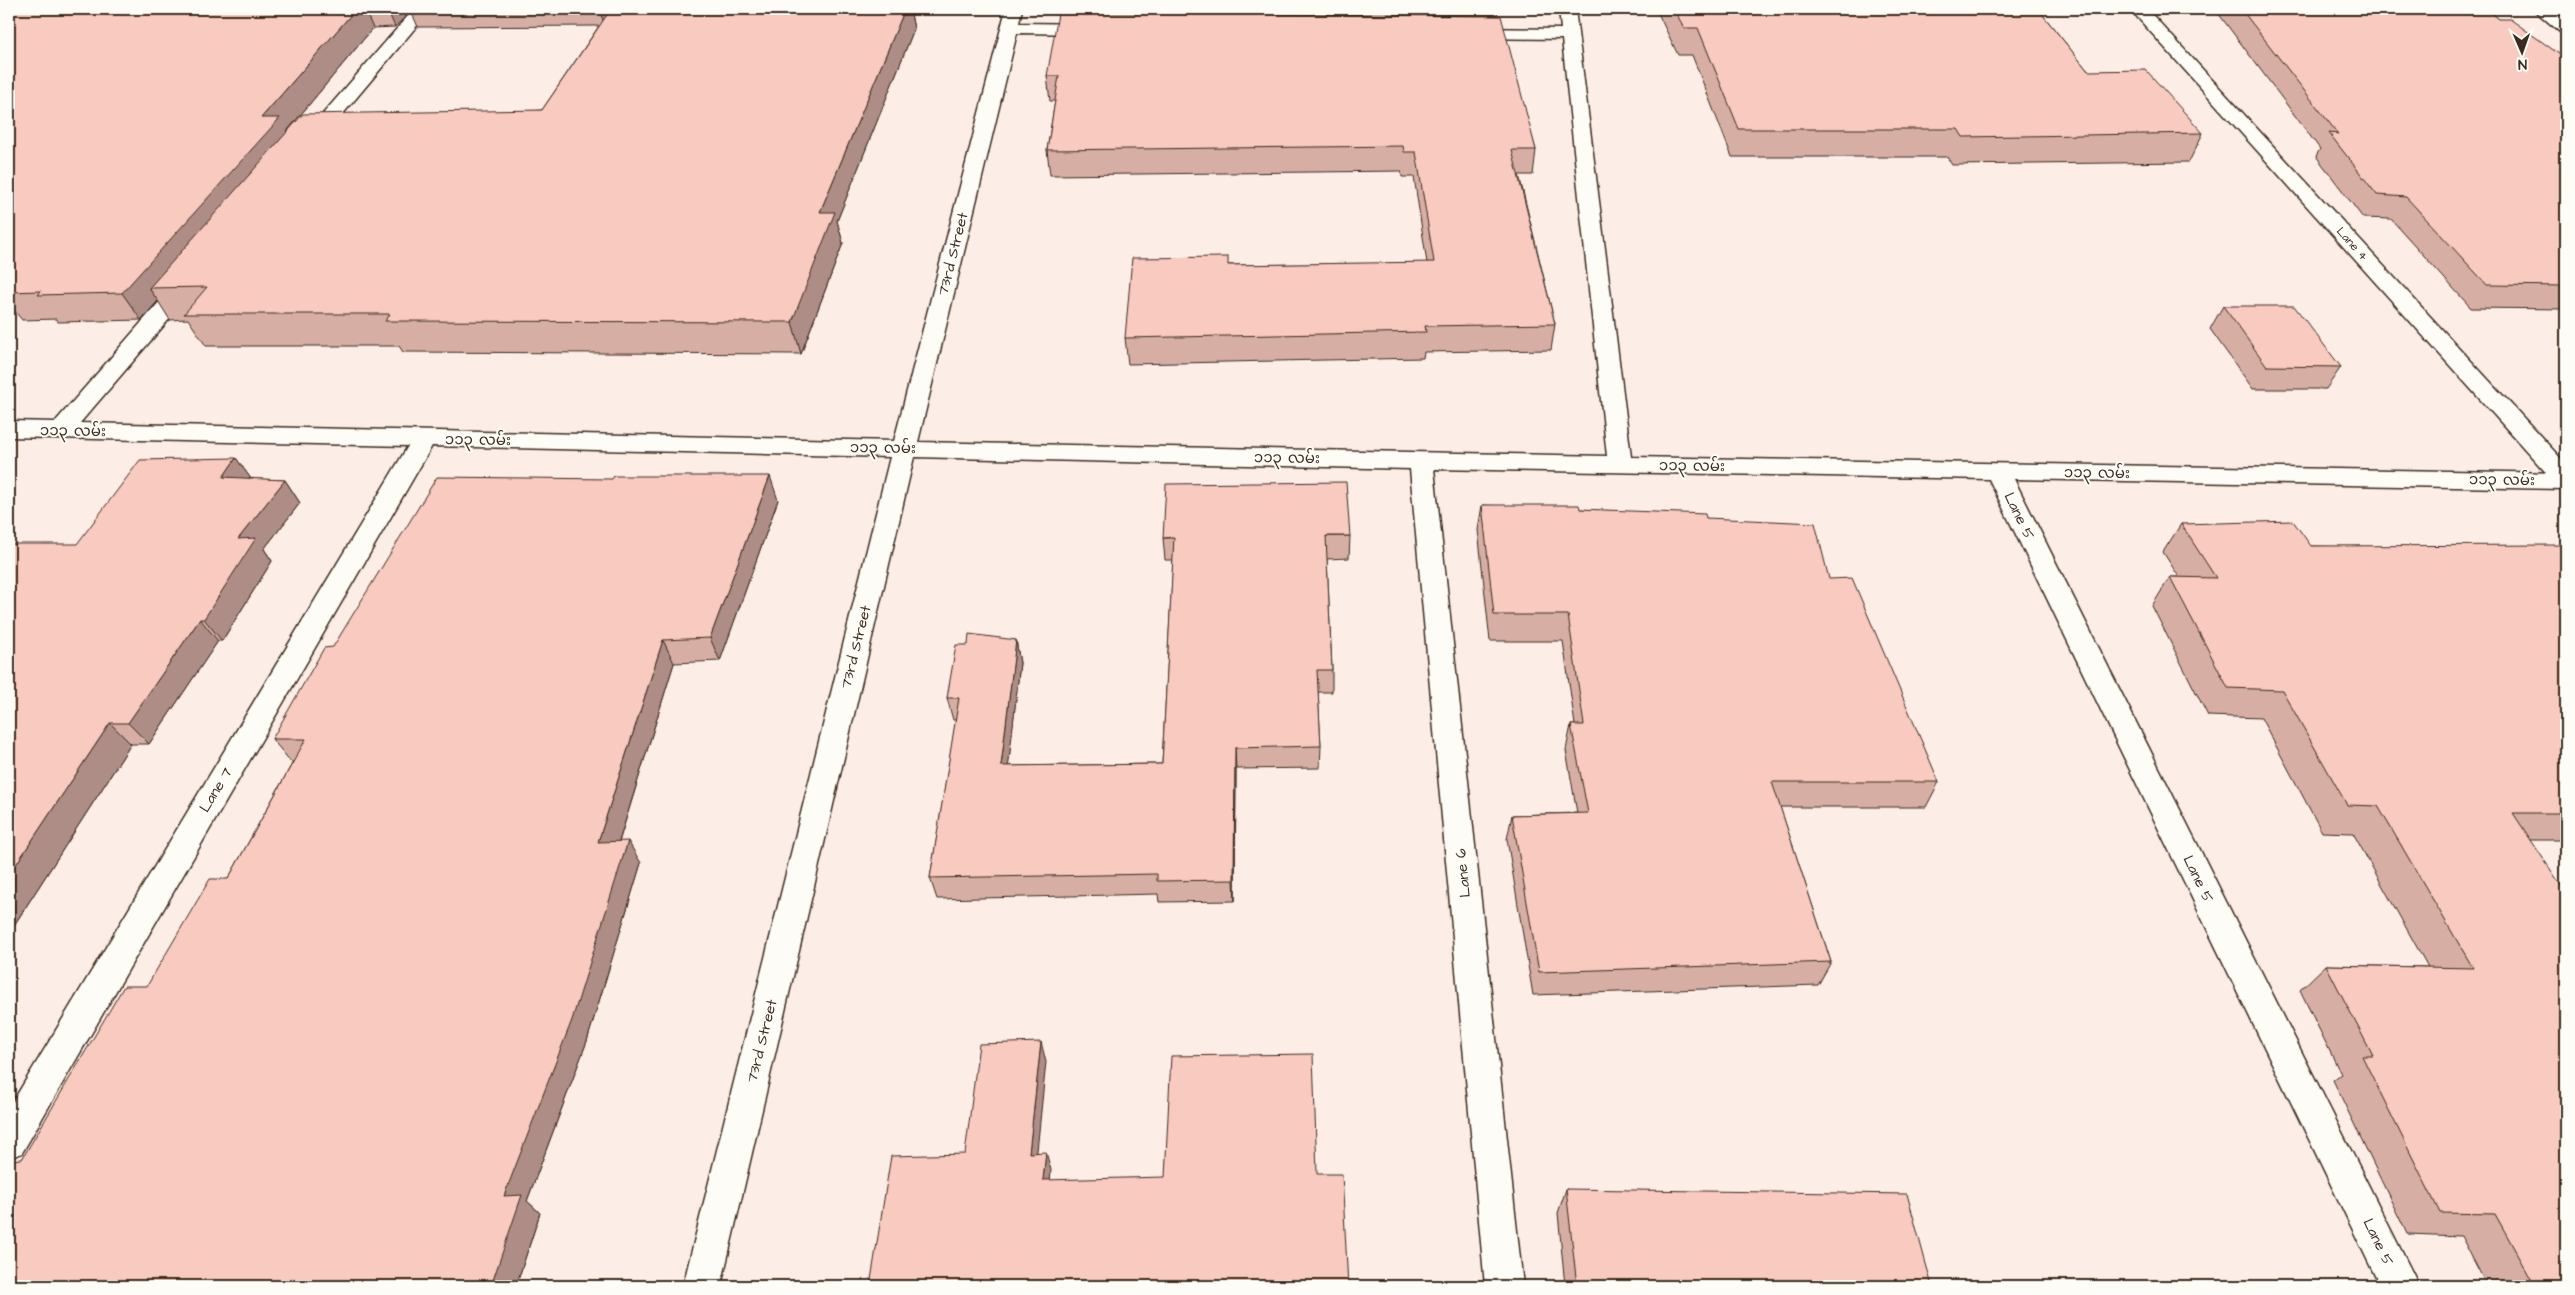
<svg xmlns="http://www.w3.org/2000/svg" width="2575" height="1295" font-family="'Architects Daughter','Noto Sans Myanmar',sans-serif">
	<rect width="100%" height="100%" fill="#fcede6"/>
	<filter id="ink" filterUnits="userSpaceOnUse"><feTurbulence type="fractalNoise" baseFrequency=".02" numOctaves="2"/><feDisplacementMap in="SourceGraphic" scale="10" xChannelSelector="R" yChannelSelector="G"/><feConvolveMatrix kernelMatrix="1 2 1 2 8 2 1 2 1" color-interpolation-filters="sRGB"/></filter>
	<g filter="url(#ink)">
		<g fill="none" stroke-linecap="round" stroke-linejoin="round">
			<g stroke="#3b2a1e" stroke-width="3">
				<path id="minor" d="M 414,9 L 431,9 L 316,146 L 302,146 L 300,142 L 302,138 Z
					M 1006,9 L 1022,9 L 1019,23 L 1093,24 L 1099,25 L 1102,29 L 1099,33 L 1093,34 L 1017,33 L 918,442 L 1607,456 L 1562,39 L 1468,38 L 1462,37 L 1459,33 L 1462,29 L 1468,28 L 1561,29 L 1559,9 L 1575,9 L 1631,457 L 2566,473 L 2566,489 L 2014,479 L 2419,1286 L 2380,1286 L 1989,479 L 1434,469 L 1523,1286 L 1485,1286 L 1410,469 L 914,457 L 721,1286 L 683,1286 L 890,457 L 432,446 L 22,1153 L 9,1158 L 9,1108 L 408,446 L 9,437 L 9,421 L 55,422 L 180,278 L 188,277 L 196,278 L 199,283 L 196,288 L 80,423 L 894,441 Z
					M 2533,9 L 2551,9 L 2566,20 L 2566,33 L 2560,32 Z"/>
			</g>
			<g stroke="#3b2a1e" stroke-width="3">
				<path id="tertiary" d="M 2130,9 L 2147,9 L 2566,464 L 2566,487 L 2557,485 Z"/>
			</g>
			<use href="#minor" fill="#fdfcf7" fill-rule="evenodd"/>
			<use href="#tertiary" fill="#fdfcf7" fill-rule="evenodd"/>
		</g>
		<path fill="#d6aea4" stroke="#3b2a1e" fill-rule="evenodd" d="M 9,9 L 910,9 L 914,29 L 837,221 L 843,243 L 801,354 L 403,352 L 399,346 L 206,346 L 188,319 L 170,320 L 158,301 L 141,320 L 58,322 L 56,319 L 22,320 L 13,309 L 9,309 ZM 411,11 L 418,27 L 599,26 L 542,110 L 287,132 L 287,131 L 373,28 L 395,27 Z
			M 1078,9 L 1498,9 L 1497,16 L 1536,150 L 1533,175 L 1519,175 L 1555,324 L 1551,350 L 1424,352 L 1423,358 L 1128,364 L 1125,338 L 1228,265 L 1427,263 L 1414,177 L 1402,177 L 1401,171 L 1050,175 L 1047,150 L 1055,101 L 1050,101 L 1047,76 L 1074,14 L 1078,12 Z
			M 1656,9 L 2038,9 L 2088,71 L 2203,133 L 2189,162 L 1952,165 L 1947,157 L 1732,157 L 1692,55 L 1678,55 Z
			M 2215,9 L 2487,9 L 2499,19 L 2566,59 L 2566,309 L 2471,308 L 2391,219 L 2363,218 L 2316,156 L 2320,149 Z
			M 2223,306 L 2341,367 L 2326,389 L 2253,389 L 2210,329 Z
			M 236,458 L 251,479 L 285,480 L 300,503 L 264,549 L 272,561 L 222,641 L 218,641 L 149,744 L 131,744 L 9,933 Z
			M 778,500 L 720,661 L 674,663 L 619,842 L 641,863 L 587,1041 L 527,1201 L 540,1213 L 516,1286 L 9,1286 L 22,1159 L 228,879 L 293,762 L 291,762 L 272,739 L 333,647 Z
			M 1482,505 L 1580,509 L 1706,518 L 1829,579 L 1939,782 L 1926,807 L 1780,807 L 1831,962 L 1818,985 L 1533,995 L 1507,839 L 1512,815 L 1577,813 L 1566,750 L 1571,725 L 1575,725 L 1563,641 L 1490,641 L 1478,530 Z
			M 2181,524 L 2311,546 L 2566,551 L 2566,840 L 2531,840 L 2566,1286 L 2487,1286 L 2461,1236 L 2407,1234 L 2333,1080 L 2341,1074 L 2300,990 L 2326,965 L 2428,967 L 2353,833 L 2322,832 L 2261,718 L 2208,716 L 2152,606 L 2170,577 L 2179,577 L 2163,552 Z
			M 1350,536 L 1349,558 L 1327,559 L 1332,670 L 1332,692 L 1318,692 L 1321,746 L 1320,768 L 1236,769 L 1235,901 L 1159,902 L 1158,894 L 937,899 L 930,878 L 956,720 L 953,720 L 947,698 L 968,645 L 1016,640 L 1020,663 L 1008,766 L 1162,764 L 1173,560 L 1165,560 L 1163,538 Z
			M 1566,1189 L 1932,1286 L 1565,1286 L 1558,1213 Z"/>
		<path fill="#ae8d86" stroke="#3b2a1e" d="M 356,9 L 364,9 L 373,28 L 287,131 L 294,144 L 149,288 L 158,301 L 141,320 L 122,293 L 261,118 Z
			M 387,9 L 410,9 L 411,11 L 395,27 Z
			M 599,9 L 617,9 L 605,26 Z
			M 905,9 L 910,9 L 914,29 L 837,221 L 843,243 L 801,354 L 792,322 L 820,212 Z
			M 236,458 L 252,480 L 223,477 Z
			M 770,476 L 778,500 L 720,661 L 710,638 Z
			M 285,480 L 300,503 L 264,549 L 272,561 L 222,641 L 204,619 L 238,539 Z
			M 200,619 L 218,641 L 149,744 L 128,723 Z
			M 663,640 L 674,663 L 612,864 L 598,842 Z
			M 1016,640 L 1020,663 L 1006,788 L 1001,766 Z
			M 110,723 L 131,744 L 9,933 L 9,875 Z
			M 1235,748 L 1236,769 L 1235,901 L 1234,880 Z
			M 628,841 L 641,863 L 587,1041 L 527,1201 L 540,1213 L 516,1286 L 491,1286 L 504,1196 Z
			M 1041,1042 L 1046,1062 L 1035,1171 L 1029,1153 Z
			M 1046,1152 L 1051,1170 L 1049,1198 L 1043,1180 Z"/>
		<path fill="#f9cabf" stroke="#3b2a1e" d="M 9,9 L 356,9 L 261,118 L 280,118 L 122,293 L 38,295 L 41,291 L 9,292 L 9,284 L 11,281 L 9,281 Z
			M 611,9 L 905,9 L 820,212 L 835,212 L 792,322 L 385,321 L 390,314 L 184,314 L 207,287 L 149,288 L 303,114 L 542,110 Z
			M 1359,9 L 1496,9 L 1496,10 Z
			M 1674,9 L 2038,9 L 2088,71 L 2146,70 L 2203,133 L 1963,137 L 1958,129 L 1739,129 L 1698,28 L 1684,28 Z
			M 2241,9 L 2487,9 L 2499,19 L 2510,19 L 2566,59 L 2566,286 L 2487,285 L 2406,197 L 2377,195 L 2329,133 L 2338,134 Z
			M 1074,12 L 1501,16 L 1536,150 L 1512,150 L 1555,324 L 1425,326 L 1426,332 L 1125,338 L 1132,258 L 1228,257 L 1228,265 L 1434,262 L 1416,152 L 1404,152 L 1403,146 L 1047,150 L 1059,76 L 1047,76 L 1058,14 L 1074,14 Z
			M 2223,306 L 2294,306 L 2341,367 L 2267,366 Z
			M 236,458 L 223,477 L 285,480 L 238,539 L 256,538 L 204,619 L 200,619 L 128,723 L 110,723 L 9,875 L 9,544 L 77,544 L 140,460 Z
			M 614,476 L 770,476 L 710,638 L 663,640 L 598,842 L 628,841 L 572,1020 L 504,1196 L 522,1195 L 491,1286 L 9,1286 L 9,1164 L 11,1160 L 22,1159 L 124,986 L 147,986 L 210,879 L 228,879 L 306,739 L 272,739 L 324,648 L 333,647 L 437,477 L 612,479 Z
			M 1346,482 L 1350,536 L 1326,536 L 1332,670 L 1317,670 L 1321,746 L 1235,748 L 1234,880 L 1157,881 L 1157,874 L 930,878 L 959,698 L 947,698 L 956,645 L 968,645 L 969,634 L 1016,640 L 1001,766 L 1162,764 L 1174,537 L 1163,538 L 1166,484 Z
			M 1482,505 L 1579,505 L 1580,509 L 1705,514 L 1706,518 L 1815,523 L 1829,579 L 1852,578 L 1939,782 L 1772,782 L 1831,962 L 1539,972 L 1512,815 L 1588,813 L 1571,725 L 1584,725 L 1568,615 L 1494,615 Z
			M 2293,521 L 2311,546 L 2561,545 L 2566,551 L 2566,813 L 2513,813 L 2566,893 L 2566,1286 L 2535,1286 L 2495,1214 L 2440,1213 L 2362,1056 L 2373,1056 L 2326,965 L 2473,968 L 2378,806 L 2347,805 L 2282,690 L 2228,688 L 2170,577 L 2216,578 L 2181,524 Z
			M 1041,1042 L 1029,1153 L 1046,1152 L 1043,1180 L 1165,1177 L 1171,1056 L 1313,1054 L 1317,1174 L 1342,1174 L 1348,1286 L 870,1286 L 891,1156 L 965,1154 L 979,1044 Z
			M 1566,1189 L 1907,1194 L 1932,1286 L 1577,1286 Z"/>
	</g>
	<g text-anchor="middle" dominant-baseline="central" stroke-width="4" stroke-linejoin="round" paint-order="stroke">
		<g font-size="12" fill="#3b2a1e" stroke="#fdfcf7">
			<text transform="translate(2352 244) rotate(48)">Lane 4</text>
		</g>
		<g font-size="15" fill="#3b2a1e" stroke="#fdfcf7">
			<text transform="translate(953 254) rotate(-76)">73rd Street</text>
			<text transform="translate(73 431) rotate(1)">၁၁၃ လမ်း</text>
			<text transform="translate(478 440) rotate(1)">၁၁၃ လမ်း</text>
			<text transform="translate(883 448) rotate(1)">၁၁၃ လမ်း</text>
			<text transform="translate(1287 458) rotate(1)">၁၁၃ လမ်း</text>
			<text transform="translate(1692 466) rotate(1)">၁၁၃ လမ်း</text>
			<text transform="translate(2097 473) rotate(1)">၁၁၃ လမ်း</text>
			<text transform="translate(2502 480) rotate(1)">၁၁၃ လမ်း</text>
			<text transform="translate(2019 516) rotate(64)">Lane 5</text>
			<text transform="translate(856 647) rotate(-76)">73rd Street</text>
			<text transform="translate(216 790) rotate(-59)">Lane 7</text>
			<text transform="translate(1463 873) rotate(-96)">Lane 6</text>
			<text transform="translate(2198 879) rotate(64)">Lane 5</text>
			<text transform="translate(762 1041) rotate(-76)">73rd Street</text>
			<text transform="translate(2378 1242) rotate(64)">Lane 5</text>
		</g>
	</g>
	<rect width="2575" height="1295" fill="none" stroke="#fdfcf7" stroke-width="30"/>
	<rect x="15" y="15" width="2545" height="1265" fill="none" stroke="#3b2a1e" stroke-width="2" filter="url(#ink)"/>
	<g transform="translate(2522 52) rotate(178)" stroke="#fdfcf7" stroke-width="4" paint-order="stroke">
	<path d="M0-4L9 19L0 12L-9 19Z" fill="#3b2a1e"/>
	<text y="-8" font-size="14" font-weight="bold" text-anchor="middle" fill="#3b2a1e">N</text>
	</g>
</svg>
